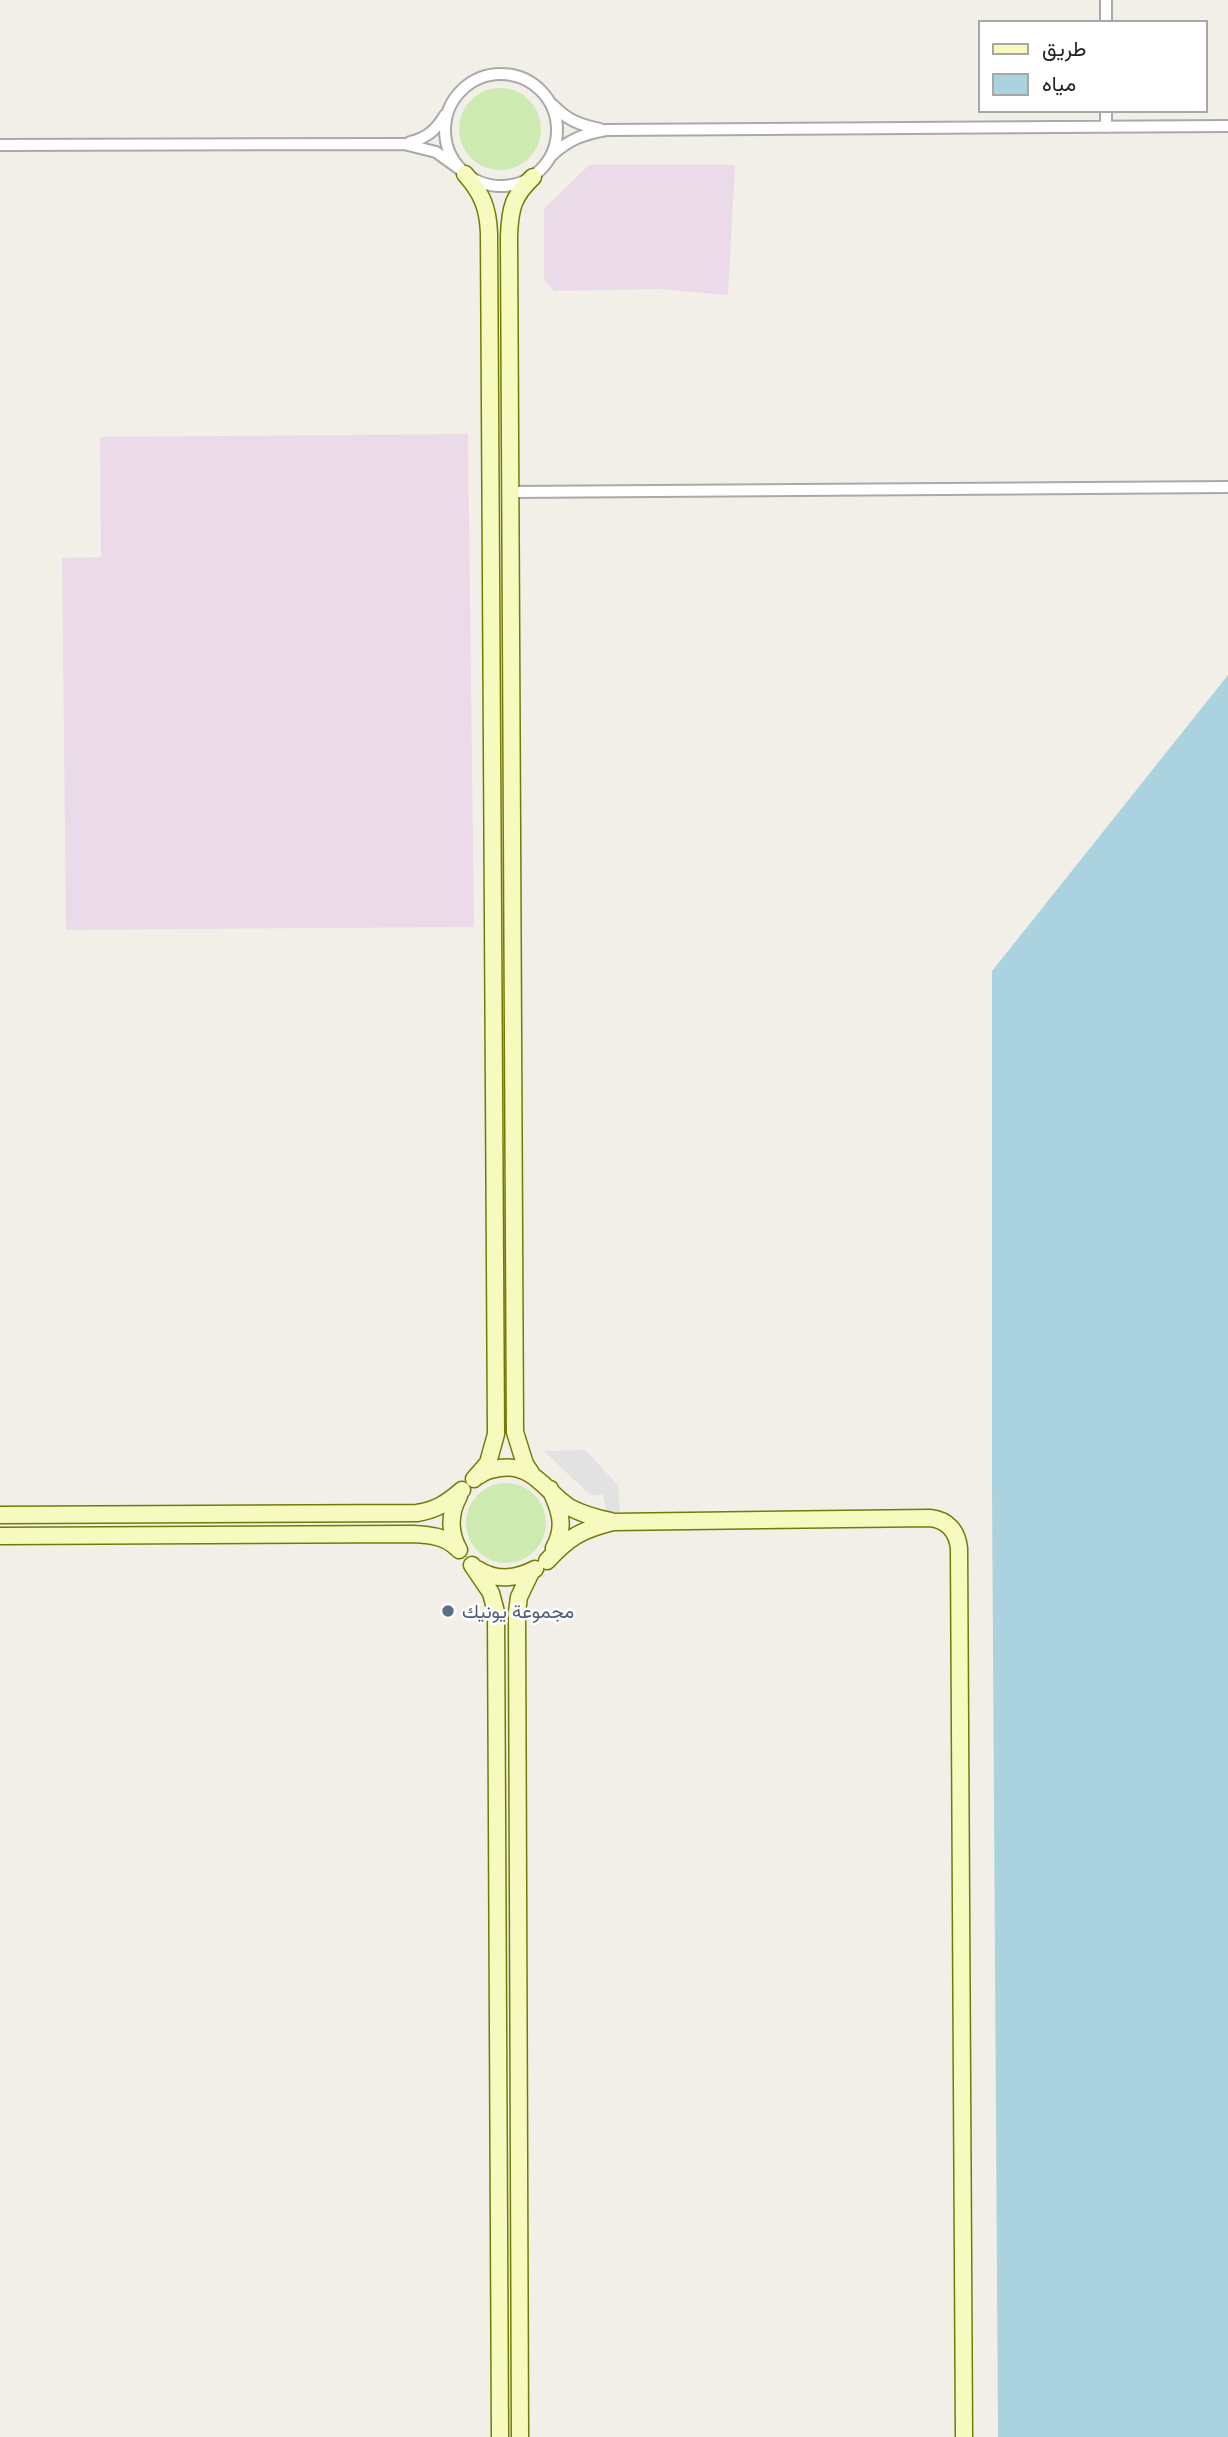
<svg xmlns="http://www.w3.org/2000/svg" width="1228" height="2437" font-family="Poppins,Vazirmatn,sans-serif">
	<rect width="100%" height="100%" fill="#f2efe9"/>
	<path fill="#ebdbe8" d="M 589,165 L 735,165 L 728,295 L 661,289 L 554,291 L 544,280 L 544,209 Z
		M 468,434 L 474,927 L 66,930 L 62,558 L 101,557 L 100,437 Z"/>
	<path fill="#cdebb0" d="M459 129a41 41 0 1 1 82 0a41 41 0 1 1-82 0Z
		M466 1523a40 40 0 1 1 80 0a40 40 0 1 1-80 0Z"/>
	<path fill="#e2e2e2" d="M 585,1450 L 618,1485 L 620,1512 L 606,1512 L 603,1495 L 590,1495 L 544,1451 Z"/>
	<path fill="#aad3df" d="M 1228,675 L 1228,2437 L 998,2437 L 992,1490 L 992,971 Z"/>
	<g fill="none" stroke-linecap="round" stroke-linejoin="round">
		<g stroke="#a9a9a9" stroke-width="14">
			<path id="street" d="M 1106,0 L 1106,23
				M445 130a56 56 0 1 1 112 0a56 56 0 1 1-112 0Z
				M 553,105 C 567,120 580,125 600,129
				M 1106,110 L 1106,127
				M 410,142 C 427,138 436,130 445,115
				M 0,145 L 404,144 L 436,152 L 461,170
				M 551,156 C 568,140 583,134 606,130 L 1228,126
				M 511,492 L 1228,487"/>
		</g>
		<g stroke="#707d05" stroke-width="19">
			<path id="secondary" d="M 465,174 C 482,193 488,208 489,233 L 496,1434 L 488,1463 L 474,1479
				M 531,1473 L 525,1464 L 515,1432 L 509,236 C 510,208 513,196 533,177
				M 480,1475 C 486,1470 492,1470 500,1468 C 533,1463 546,1492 569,1507 C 582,1514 596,1518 611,1521
				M 550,1489 C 560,1510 566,1527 554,1548
				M 0,1515 L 417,1513 C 436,1510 447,1503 462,1490
				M 0,1536 L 413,1534 C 430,1535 445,1536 457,1548
				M 459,1550 C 449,1532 449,1514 459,1496
				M 547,1561 C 569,1537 581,1530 613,1522 L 930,1518 C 948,1520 957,1531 959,1548 L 964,2437
				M 472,1565 L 491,1593 L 496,1612 L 500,2437
				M 477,1569 C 495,1581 516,1579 535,1569
				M 520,2437 L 517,1612 L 519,1597 L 531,1572"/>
		</g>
		<use href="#street" stroke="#fff" stroke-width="10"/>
		<use href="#secondary" stroke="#f7fabf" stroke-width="16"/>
	</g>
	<circle fill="#5c6f8a" stroke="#fff" stroke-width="2.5" cx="448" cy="1611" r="7"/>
	<g text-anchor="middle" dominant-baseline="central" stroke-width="5" stroke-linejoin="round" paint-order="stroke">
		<g font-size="19" fill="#4e5e75" stroke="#fff" text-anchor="start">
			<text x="462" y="1611">مجموعة يونيك</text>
		</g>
	</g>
	<rect x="979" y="21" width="228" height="91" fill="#ffffff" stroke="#a7a7a7" stroke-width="2"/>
	<rect x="993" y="44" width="35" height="10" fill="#f7fabf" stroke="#a7a7a7" stroke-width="2"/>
	<text x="1042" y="56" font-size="21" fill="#222222">طريق</text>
	<rect x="993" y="74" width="35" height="21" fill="#aad3df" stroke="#a7a7a7" stroke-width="2"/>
	<text x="1042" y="91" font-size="21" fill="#222222">مياه</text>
</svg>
